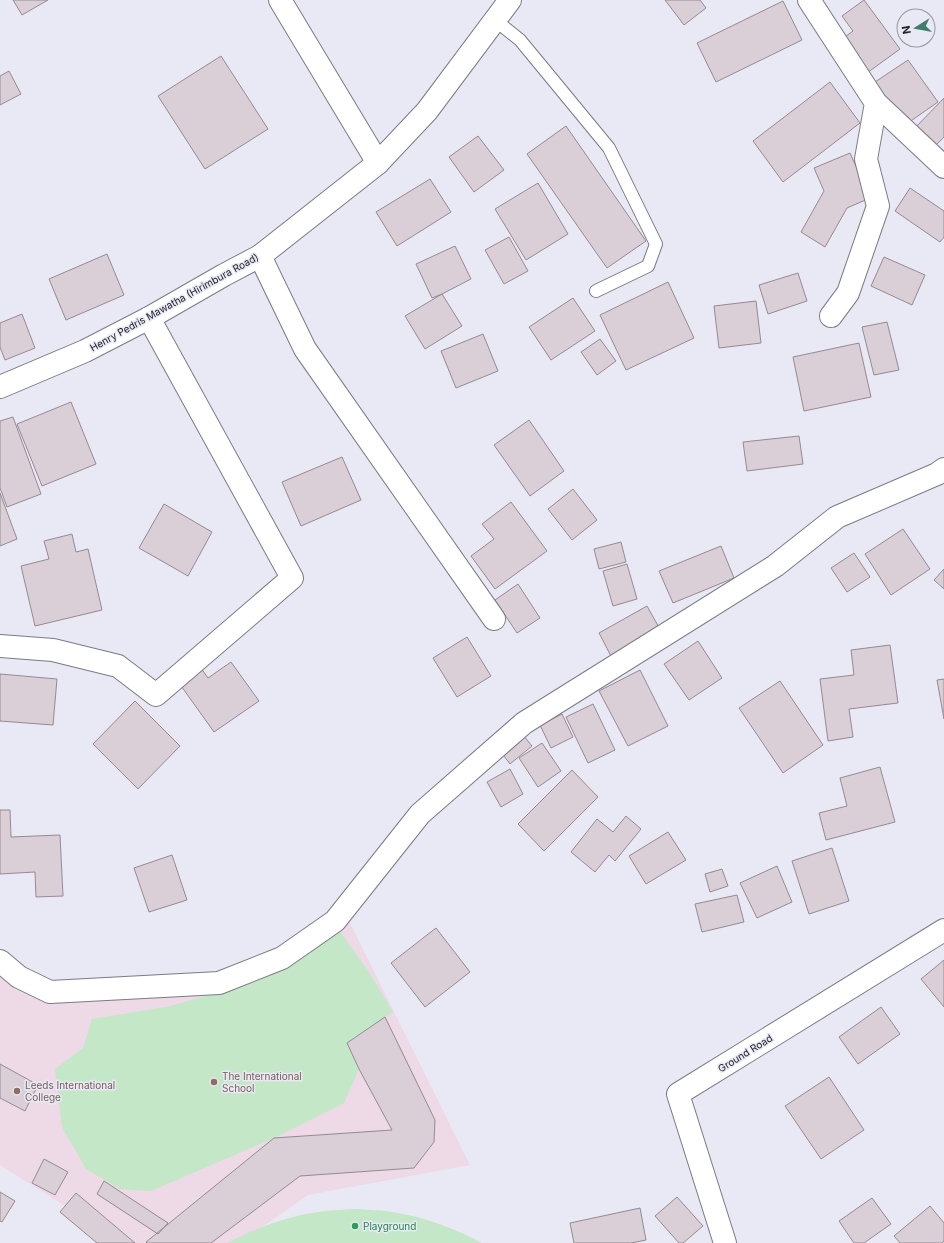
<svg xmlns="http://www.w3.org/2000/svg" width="944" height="1243" font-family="Inter,sans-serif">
	<rect width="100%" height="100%" fill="#e8e9f5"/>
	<path fill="#eed9e7" d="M 348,919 L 470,1165 L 308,1195 L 240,1243 L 97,1243 L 62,1204 L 0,1165 L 0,970 L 52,998 L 209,991 Z"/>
	<path fill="#c3e7c7" d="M 338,929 L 367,969 L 393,1012 L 347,1043 L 359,1069 L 344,1103 L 274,1138 L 151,1191 L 120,1189 L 86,1169 L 62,1127 L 55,1069 L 83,1048 L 92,1019 L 171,1006 L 222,991 Z
		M 355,1209 C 367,1210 380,1210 392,1212 C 424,1217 454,1228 482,1243 L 227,1243 C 256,1228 285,1217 318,1212 C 330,1210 343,1210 355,1209 Z"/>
	<path fill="#dacfd7" stroke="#958a92" d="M 13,0 L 48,0 L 22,15 Z
		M 665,0 L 700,0 L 706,8 L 684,25 Z
		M 864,0 L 900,49 L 867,73 L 842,39 L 853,31 L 842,16 Z
		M 783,1 L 802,40 L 716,82 L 697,43 Z
		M 221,56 L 268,129 L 205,169 L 158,96 Z
		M 908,60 L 938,102 L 905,125 L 875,82 Z
		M 9,71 L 21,94 L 0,105 L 0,76 Z
		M 830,82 L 860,123 L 783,182 L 753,141 Z
		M 944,98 L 944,137 L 932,149 L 913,130 Z
		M 566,126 L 646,241 L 607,268 L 527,154 Z
		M 478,136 L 504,170 L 474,192 L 449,157 Z
		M 850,153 L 870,198 L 847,208 L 825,247 L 801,232 L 824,191 L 814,168 Z
		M 430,179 L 451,212 L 397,246 L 376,212 Z
		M 538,183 L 568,234 L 526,260 L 495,209 Z
		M 910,188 L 944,211 L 944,237 L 940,242 L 895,211 Z
		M 509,237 L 528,271 L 504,284 L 485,250 Z
		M 455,246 L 471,279 L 442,294 L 432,298 L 416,264 Z
		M 107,254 L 124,295 L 66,320 L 49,279 Z
		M 884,257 L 925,275 L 912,305 L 871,286 Z
		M 798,273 L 807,301 L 768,314 L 759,285 Z
		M 668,282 L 694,338 L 626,370 L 600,315 Z
		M 442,294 L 462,326 L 425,349 L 405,316 Z
		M 573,298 L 595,331 L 551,360 L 529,327 Z
		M 756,301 L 761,343 L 719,348 L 714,306 Z
		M 22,314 L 35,348 L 5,360 L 0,347 L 0,323 Z
		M 887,322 L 899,370 L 874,375 L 862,327 Z
		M 483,334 L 498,371 L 456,388 L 441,351 Z
		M 600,339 L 616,361 L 597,375 L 581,352 Z
		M 859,343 L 871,397 L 804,411 L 793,357 Z
		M 71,402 L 96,464 L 42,486 L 17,424 Z
		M 13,417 L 41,494 L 7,507 L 0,488 L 0,421 Z
		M 529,420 L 564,471 L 530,496 L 494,445 Z
		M 799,436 L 803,464 L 747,471 L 743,442 Z
		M 342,457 L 361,500 L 301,526 L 282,482 Z
		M 573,489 L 597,520 L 572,540 L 548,509 Z
		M 0,493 L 17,539 L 0,546 Z
		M 511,502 L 547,551 L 495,589 L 471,556 L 494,539 L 482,524 Z
		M 164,504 L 212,532 L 188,576 L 139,548 Z
		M 903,529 L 930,569 L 891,595 L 865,554 Z
		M 72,534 L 76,552 L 88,549 L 102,610 L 35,626 L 21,566 L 49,559 L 44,541 Z
		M 621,542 L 626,562 L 599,569 L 594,549 Z
		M 721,546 L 734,578 L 673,603 L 659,571 Z
		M 854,553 L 870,577 L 847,592 L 831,568 Z
		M 627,564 L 637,599 L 613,606 L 603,571 Z
		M 944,569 L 944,589 L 934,580 Z
		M 518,584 L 540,618 L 517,633 L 495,600 Z
		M 647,606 L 661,631 L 612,658 L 599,633 Z
		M 467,637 L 491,676 L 457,697 L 433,658 Z
		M 698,641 L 722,678 L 689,700 L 664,664 Z
		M 890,645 L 898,703 L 849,709 L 853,737 L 828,741 L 820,679 L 854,675 L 851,650 Z
		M 231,662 L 259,701 L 214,732 L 179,683 L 201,668 L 208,678 Z
		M 640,670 L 668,726 L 628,746 L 599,691 Z
		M 0,674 L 57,679 L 53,725 L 0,721 Z
		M 944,679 L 944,719 L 937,680 Z
		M 780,681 L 823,745 L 783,773 L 739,708 Z
		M 135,701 L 180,746 L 138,789 L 93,744 Z
		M 593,704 L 615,750 L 588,763 L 566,717 Z
		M 562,714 L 573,737 L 551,748 L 540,725 Z
		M 523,735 L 532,746 L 510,764 L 501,752 Z
		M 542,743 L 561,771 L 538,787 L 519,758 Z
		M 880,767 L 895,822 L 826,840 L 819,813 L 847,806 L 840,778 Z
		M 510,769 L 523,794 L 501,807 L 487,782 Z
		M 572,770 L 598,797 L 544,851 L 518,824 Z
		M 0,810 L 10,810 L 11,837 L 60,835 L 63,896 L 36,897 L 35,872 L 0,874 Z
		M 626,816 L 641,829 L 615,861 L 609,855 L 595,872 L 571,852 L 597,819 L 613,832 Z
		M 668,832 L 686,860 L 646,884 L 629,856 Z
		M 832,848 L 849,901 L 809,914 L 792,861 Z
		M 172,855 L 187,900 L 149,912 L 134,868 Z
		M 777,866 L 792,902 L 757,918 L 740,883 Z
		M 722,869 L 728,886 L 710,892 L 705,874 Z
		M 737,895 L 744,922 L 702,932 L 695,904 Z
		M 436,928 L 470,972 L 425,1007 L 391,963 Z
		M 944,960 L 944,1007 L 921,979 Z
		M 881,1007 L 900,1034 L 858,1064 L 839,1037 Z
		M 385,1017 L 435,1120 L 434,1142 L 414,1168 L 300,1176 L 211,1243 L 147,1243 L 146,1242 L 274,1138 L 392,1130 L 359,1069 L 347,1043 Z
		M 0,1064 L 38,1085 L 25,1111 L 0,1098 Z
		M 829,1077 L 864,1130 L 821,1159 L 785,1106 Z
		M 44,1159 L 68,1172 L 55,1195 L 32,1183 Z
		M 104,1181 L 168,1223 L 158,1234 L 97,1194 Z
		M 0,1192 L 15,1201 L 2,1222 L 0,1221 Z
		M 76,1193 L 135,1243 L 97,1243 L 60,1212 Z
		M 677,1197 L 703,1226 L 683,1243 L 679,1243 L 655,1216 Z
		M 872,1198 L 891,1224 L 864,1243 L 854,1243 L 839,1221 Z
		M 930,1206 L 944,1223 L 944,1241 L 942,1243 L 900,1243 L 894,1236 Z
		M 640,1208 L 646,1240 L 631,1243 L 574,1243 L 570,1223 Z"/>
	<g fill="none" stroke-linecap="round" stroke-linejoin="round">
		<g stroke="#7a7b85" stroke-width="14">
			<path id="lane" d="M 495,20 L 520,40 L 609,148 L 656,244 L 648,266 L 596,291"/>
		</g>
		<g stroke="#7a7b85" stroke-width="24">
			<path id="street" d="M 280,0 L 378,163
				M 809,0 L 876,103 L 944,167
				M 260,256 L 305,349 L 494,619
				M 831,316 L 848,293 L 878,206 L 866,159 L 876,103
				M 0,646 L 53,650 L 118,666 L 156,695 L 292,578 L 149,318
				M 0,961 L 19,977 L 50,992 L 219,983 L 282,958 L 335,921 L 420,814 L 524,723 L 775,566 L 837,517 L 937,474 L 944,469
				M 725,1243 L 678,1094 L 944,930"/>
		</g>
		<g stroke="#7a7b85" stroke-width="24">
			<path id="primary" d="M 0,387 L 85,351 L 149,318 L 224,275 L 260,256 L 378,163 L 427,111 L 510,0"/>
		</g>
		<use href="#lane" stroke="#fff" stroke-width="12"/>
		<use href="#street" stroke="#fff" stroke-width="22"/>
		<use href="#primary" stroke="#fff" stroke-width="22"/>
	</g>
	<g fill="#8d6e63" stroke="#e8e9f5" stroke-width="1.5">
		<circle cx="214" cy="1082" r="4"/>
		<circle cx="17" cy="1091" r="4"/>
	</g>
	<circle fill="#2e9e5b" stroke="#e8e9f5" stroke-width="1.5" cx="355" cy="1226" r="4"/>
	<g text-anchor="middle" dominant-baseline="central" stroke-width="3" stroke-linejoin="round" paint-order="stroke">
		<g font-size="10" fill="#1e1e23" stroke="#e8e9f5">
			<text transform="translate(174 302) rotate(-29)">Henry Pedris Mawatha (Hirimbura Road)</text>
			<text transform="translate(745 1053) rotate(-32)">Ground Road</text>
		</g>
		<g font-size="10" fill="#785e54" stroke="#e8e9f5" text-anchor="start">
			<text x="222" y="1076">The International<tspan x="222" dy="12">School</tspan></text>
			<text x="25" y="1085">Leeds International<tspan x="25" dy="12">College</tspan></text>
		</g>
		<g font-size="10" fill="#27864d" stroke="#e8e9f5" text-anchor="start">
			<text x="363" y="1226">Playground</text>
		</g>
	</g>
	<g transform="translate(916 28) rotate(259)"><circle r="19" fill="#e8e9f5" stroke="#9798a1"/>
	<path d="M0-3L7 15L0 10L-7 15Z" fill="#3f7e6b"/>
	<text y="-6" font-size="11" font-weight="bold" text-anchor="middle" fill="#1e1e23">N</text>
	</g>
</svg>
